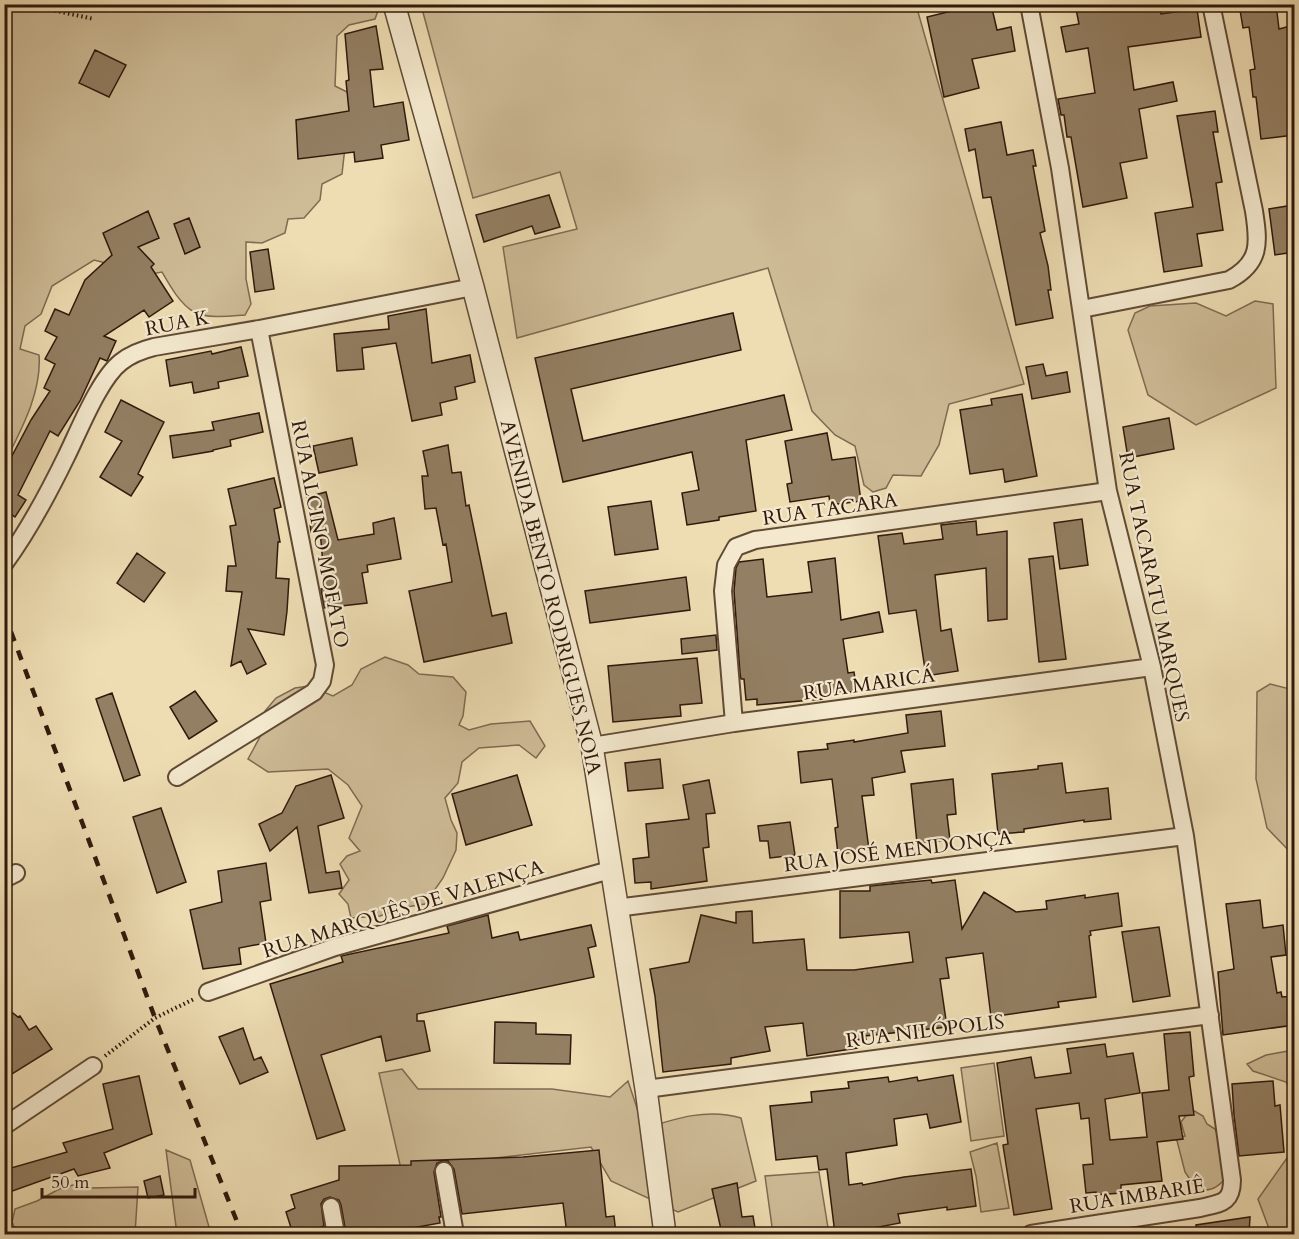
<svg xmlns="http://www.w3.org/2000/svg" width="1299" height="1239" font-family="Cardo,serif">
	<rect width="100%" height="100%" fill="#eeddb3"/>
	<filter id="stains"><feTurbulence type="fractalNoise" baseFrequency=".00333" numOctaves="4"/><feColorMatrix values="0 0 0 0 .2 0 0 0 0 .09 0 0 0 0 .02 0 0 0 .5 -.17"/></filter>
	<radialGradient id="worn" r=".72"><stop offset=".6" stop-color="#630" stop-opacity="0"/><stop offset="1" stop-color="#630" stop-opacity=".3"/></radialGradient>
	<path fill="#cebc97" stroke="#7f6a52" stroke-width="1.5" d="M 5,5 L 380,5 L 375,19 L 349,25 L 337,36 L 335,86 L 355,96 L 346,138 L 342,174 L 322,184 L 320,200 L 304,218 L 288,219 L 285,233 L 262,243 L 246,242 L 246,279 L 251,304 L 245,315 C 232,316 206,319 194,312 C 180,304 170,286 162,272 L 124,279 L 117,266 L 94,260 L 52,286 L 41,314 L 25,326 L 20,349 L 39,355 C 42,392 21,430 5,462 Z
		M 421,5 L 916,5 L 1024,384 L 949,404 L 939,445 L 921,476 L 893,475 L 886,488 L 873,492 L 864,485 L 855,446 L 835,435 L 812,411 L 768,268 L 517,338 L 503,247 L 577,229 L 560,172 L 473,198 Z
		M 1255,301 L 1273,304 L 1276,388 L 1196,425 L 1148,395 L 1128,330 L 1135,313 L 1150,306 L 1196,303 L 1226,316 Z
		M 385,657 L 408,665 L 419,674 L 453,677 L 466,692 L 463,716 L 459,725 L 469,730 L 491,724 L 530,721 L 545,746 L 536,758 L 519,745 L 479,748 L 462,762 L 458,783 L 445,798 L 451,820 L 457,833 L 456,850 L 443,878 L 425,904 L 400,908 L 380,916 L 351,918 L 348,904 L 339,894 L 349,880 L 340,864 L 347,856 L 360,851 L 349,838 L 362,806 L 348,785 L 328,769 L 268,772 L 248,759 L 261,735 L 265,711 L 276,698 L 295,688 L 309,686 L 333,696 L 352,685 L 361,669 Z
		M 1270,684 L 1294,690 L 1294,856 L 1267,828 L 1256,779 L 1257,692 Z
		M 1294,1050 L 1294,1093 L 1292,1093 L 1286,1082 L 1253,1071 L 1247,1064 L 1266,1055 Z
		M 994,1063 L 1004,1136 L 971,1141 L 961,1068 Z
		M 402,1069 L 418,1089 L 552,1089 L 610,1097 L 628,1081 L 644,1129 C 676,1118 708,1108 741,1118 L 756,1181 L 678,1212 L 611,1181 L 591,1147 L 401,1169 L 379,1073 Z
		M 1191,1109 L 1203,1116 L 1207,1124 L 1215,1129 L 1220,1141 L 1227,1177 C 1217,1188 1212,1191 1197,1190 L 1185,1172 L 1176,1137 L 1185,1136 L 1181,1122 Z
		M 997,1143 L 1009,1208 L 981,1212 L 976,1176 L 970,1152 Z
		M 1294,1148 L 1294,1234 L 1271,1234 L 1258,1199 Z
		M 166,1150 L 190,1160 L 211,1234 L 177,1234 Z
		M 819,1172 L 829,1234 L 773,1234 L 765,1176 Z
		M 79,1184 L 90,1188 L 138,1187 L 135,1234 L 18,1234 L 12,1222 L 15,1209 L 37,1201 L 63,1187 Z"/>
	<path fill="#937f63" stroke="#30190c" stroke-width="1.5" d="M 980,4 L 991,4 L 997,30 L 1011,27 L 1015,51 L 972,59 L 979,88 L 944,97 L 927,17 Z
		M 1075,4 L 1155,4 L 1155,10 L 1160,9 L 1161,14 L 1197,9 L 1201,37 L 1128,47 L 1134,90 L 1173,82 L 1177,101 L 1139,109 L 1147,158 L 1120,163 L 1127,198 L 1083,207 L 1071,137 L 1067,137 L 1064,115 L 1061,115 L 1058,99 L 1095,93 L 1088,48 L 1066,52 L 1061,27 L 1079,24 Z
		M 1239,4 L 1276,4 L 1279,29 L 1294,25 L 1294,135 L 1261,139 L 1256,97 L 1253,97 L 1250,70 L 1255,69 L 1249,27 L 1243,28 Z
		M 376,26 L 383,69 L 370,70 L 374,107 L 403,102 L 409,140 L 381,145 L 383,158 L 355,162 L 354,152 L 298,159 L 296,120 L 349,111 L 346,81 L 349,80 L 345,34 Z
		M 95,50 L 126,65 L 109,97 L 79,83 Z
		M 1215,111 L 1218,132 L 1213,132 L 1222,182 L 1216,183 L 1223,230 L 1197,234 L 1202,266 L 1164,272 L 1155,213 L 1193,207 L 1177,116 Z
		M 1001,122 L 1007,155 L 1033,150 L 1036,166 L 1033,166 L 1045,231 L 1040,233 L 1048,266 L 1051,290 L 1048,290 L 1053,318 L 1016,325 L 991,197 L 983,198 L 975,149 L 969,151 L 965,129 Z
		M 549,195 L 560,227 L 535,234 L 532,226 L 484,242 L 476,215 Z
		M 1294,205 L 1294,252 L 1275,255 L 1269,209 Z
		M 148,211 L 159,238 L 138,247 L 154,264 L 151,267 L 173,301 L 149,317 L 144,310 L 104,336 L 116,341 L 107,361 L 100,358 L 80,401 L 58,436 L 50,431 L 18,495 L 26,500 L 15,517 L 7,512 L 4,516 L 4,471 L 31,420 L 50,391 L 44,388 L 55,364 L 45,359 L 57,337 L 45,331 L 55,309 L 69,315 L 85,280 L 112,255 L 103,233 Z
		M 189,218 L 200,247 L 185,254 L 174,224 Z
		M 268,249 L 274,289 L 255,292 L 250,252 Z
		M 426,309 L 432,363 L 470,355 L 475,382 L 455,387 L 457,399 L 440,403 L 442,415 L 412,421 L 396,343 L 362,348 L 364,369 L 337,371 L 334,334 L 389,329 L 388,316 Z
		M 733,313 L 741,350 L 571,389 L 583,441 L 784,395 L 792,430 L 746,440 L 756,511 L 719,517 L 719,520 L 687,525 L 682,493 L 699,490 L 692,452 L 563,482 L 535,358 Z
		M 241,347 L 248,376 L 218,382 L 219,388 L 194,393 L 192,382 L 170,386 L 166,360 L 211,351 L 212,354 Z
		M 1043,364 L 1046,376 L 1067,372 L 1070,392 L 1032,399 L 1026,367 Z
		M 1022,394 L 1037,476 L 1005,482 L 1003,469 L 970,474 L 960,410 L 992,405 L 991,399 Z
		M 121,400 L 164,422 L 138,474 L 143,477 L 131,496 L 100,477 L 122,441 L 105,432 Z
		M 259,413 L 263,432 L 230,440 L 231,446 L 213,450 L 213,451 L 173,458 L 170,436 L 214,430 L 212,422 Z
		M 1169,418 L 1174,449 L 1128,458 L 1123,427 Z
		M 827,433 L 832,460 L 855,457 L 861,501 L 830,505 L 829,496 L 790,502 L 787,484 L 792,483 L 785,441 Z
		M 352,438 L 357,465 L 319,473 L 313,446 Z
		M 448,445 L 452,473 L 461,472 L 466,506 L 469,505 L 492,616 L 506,613 L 512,643 L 424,662 L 409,591 L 452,582 L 446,544 L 443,545 L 436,508 L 425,509 L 422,476 L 428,476 L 423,451 Z
		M 274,478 L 281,507 L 274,509 L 280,542 L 278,542 L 276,578 L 289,579 L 287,611 L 284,635 L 248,629 L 266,664 L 247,674 L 241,661 L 231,666 L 242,592 L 226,591 L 228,566 L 236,566 L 230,526 L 236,525 L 228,489 Z
		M 326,492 L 338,540 L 374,534 L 373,523 L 394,518 L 401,559 L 367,565 L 368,572 L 362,573 L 367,603 L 324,608 L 321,589 L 325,588 L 320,530 L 311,532 L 307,497 Z
		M 651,501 L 658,549 L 615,555 L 608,507 Z
		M 1082,519 L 1088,565 L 1060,569 L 1054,523 Z
		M 976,521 L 977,535 L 1007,531 L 1007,619 L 988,621 L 986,568 L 935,575 L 941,631 L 951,629 L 958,671 L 926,676 L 916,610 L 889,614 L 878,536 L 902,533 L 904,544 L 943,539 L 941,525 Z
		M 137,553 L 165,573 L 144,602 L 117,583 Z
		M 1053,556 L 1066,659 L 1039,662 L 1029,559 Z
		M 835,558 L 841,620 L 879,612 L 883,632 L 843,639 L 848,673 L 854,672 L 857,691 L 822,696 L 822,699 L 757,705 L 757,699 L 746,700 L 744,679 L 741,679 L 740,673 L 734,591 L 736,568 L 739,562 L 763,559 L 767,597 L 812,592 L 808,562 Z
		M 686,577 L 690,610 L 590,623 L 585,591 Z
		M 716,635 L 717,650 L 682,654 L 681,639 Z
		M 697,658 L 702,703 L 680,705 L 681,716 L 613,722 L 608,666 Z
		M 195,691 L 217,721 L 189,739 L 170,707 Z
		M 112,693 L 140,775 L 124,781 L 96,699 Z
		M 941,711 L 945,746 L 901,751 L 905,772 L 872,778 L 874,795 L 862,796 L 869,850 L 838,854 L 835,828 L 838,827 L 832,779 L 801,783 L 798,752 L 828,749 L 827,744 L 854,740 L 854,742 L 908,733 L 906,715 Z
		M 660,759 L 663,788 L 628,791 L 625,763 Z
		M 1062,763 L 1066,793 L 1108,788 L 1111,819 L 1084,822 L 1084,820 L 1024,829 L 1024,832 L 998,834 L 992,774 L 1038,769 L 1038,766 Z
		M 331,775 L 344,818 L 318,826 L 326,873 L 339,871 L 342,888 L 309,893 L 297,827 L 270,851 L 259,824 L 282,813 L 296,786 Z
		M 517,775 L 532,825 L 466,845 L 452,794 Z
		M 953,779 L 956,814 L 947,815 L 950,840 L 917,843 L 911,784 Z
		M 709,780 L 715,813 L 706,814 L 709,847 L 703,848 L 707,881 L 651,889 L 651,882 L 635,883 L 633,859 L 649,857 L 646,824 L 689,819 L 683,785 Z
		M 161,808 L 186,882 L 157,893 L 133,817 Z
		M 790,822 L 795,855 L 770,858 L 768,841 L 760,841 L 758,826 Z
		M 266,863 L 271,900 L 260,902 L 266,943 L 239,948 L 241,964 L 203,969 L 190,910 L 222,902 L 218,871 Z
		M 931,880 L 932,883 L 955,880 L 962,929 L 984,892 L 1016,912 L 1047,909 L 1046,901 L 1085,895 L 1085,898 L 1118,893 L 1122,926 L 1090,931 L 1091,935 L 1089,936 L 1096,997 L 1058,1002 L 1059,1007 L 991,1017 L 983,953 L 946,958 L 949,978 L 940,979 L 947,1027 L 865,1036 L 866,1039 L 856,1040 L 857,1048 L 807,1056 L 803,1023 L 765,1027 L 770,1051 L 731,1058 L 731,1064 L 663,1072 L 655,996 L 650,969 L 689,962 L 701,915 L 736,923 L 736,912 L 752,911 L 753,943 L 804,939 L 807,970 L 854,970 L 913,962 L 909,932 L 840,938 L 840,891 L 870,891 L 870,886 Z
		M 1260,900 L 1263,928 L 1283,925 L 1286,955 L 1271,957 L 1277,993 L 1281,992 L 1282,997 L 1294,996 L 1294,1025 L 1223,1035 L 1218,972 L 1234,969 L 1226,904 Z
		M 488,915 L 492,938 L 518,932 L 520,940 L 591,925 L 596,946 L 588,948 L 594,977 L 417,1014 L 417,1021 L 424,1021 L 430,1051 L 386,1061 L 381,1036 L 321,1055 L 345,1130 L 317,1139 L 270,984 L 343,962 L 341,956 L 449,933 L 447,926 Z
		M 1159,927 L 1170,996 L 1133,1002 L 1122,932 Z
		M 4,1006 L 18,1017 L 20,1016 L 29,1030 L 36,1026 L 52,1049 L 4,1079 Z
		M 495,1022 L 536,1023 L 536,1034 L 571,1035 L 570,1064 L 494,1063 Z
		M 243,1028 L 254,1060 L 261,1057 L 268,1072 L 240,1084 L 219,1037 Z
		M 1190,1032 L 1194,1076 L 1189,1077 L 1194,1115 L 1179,1116 L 1183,1139 L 1157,1142 L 1162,1181 L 1121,1185 L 1121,1193 L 1096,1195 L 1096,1192 L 1086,1193 L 1083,1165 L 1093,1164 L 1089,1118 L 1081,1119 L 1079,1103 L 1036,1109 L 1052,1209 L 1014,1215 L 1003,1145 L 1008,1144 L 997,1063 L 1031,1057 L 1035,1078 L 1071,1073 L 1067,1049 L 1105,1044 L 1107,1057 L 1133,1053 L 1140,1093 L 1105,1099 L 1110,1140 L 1147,1137 L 1142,1093 L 1169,1090 L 1164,1034 Z
		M 953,1075 L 961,1122 L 930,1128 L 927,1114 L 894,1119 L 897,1145 L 846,1153 L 849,1185 L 862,1183 L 863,1185 L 904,1177 L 971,1169 L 976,1206 L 947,1210 L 947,1207 L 898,1214 L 900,1223 L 868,1229 L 868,1232 L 835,1234 L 827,1169 L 819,1170 L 817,1156 L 776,1160 L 770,1106 L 812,1102 L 811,1092 L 849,1088 L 848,1082 L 888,1077 L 889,1082 L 917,1077 L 918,1081 Z
		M 139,1076 L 152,1134 L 104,1153 L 110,1168 L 78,1176 L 74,1169 L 4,1194 L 4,1170 L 67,1152 L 63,1143 L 113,1129 L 103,1084 Z
		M 1273,1081 L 1275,1106 L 1280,1105 L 1284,1152 L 1239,1156 L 1234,1115 L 1232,1084 Z
		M 599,1150 L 606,1217 L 614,1216 L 616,1234 L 567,1234 L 563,1203 L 462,1214 L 454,1169 L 448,1161 L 443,1161 L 437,1163 L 434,1172 L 441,1217 L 439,1217 L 440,1223 L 379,1234 L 379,1232 L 346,1233 L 341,1205 L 339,1200 L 330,1197 L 324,1199 L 321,1204 L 324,1226 L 303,1234 L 293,1234 L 286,1212 L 295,1208 L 291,1195 L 339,1180 L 339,1166 L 411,1165 L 411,1161 L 523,1157 Z
		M 160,1176 L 164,1195 L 148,1198 L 144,1181 Z
		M 737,1183 L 742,1217 L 753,1216 L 756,1234 L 722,1234 L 712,1189 Z
		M 1250,1217 L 1249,1234 L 1197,1234 L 1196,1225 Z"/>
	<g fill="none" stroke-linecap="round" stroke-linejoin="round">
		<g stroke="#604a36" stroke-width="20">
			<path id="minor" d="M 1029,4 L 1060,168 L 1108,491 L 1152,667 L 1185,836 L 1232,1180 C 1232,1204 1220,1203 1200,1208 L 1031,1234
				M 1082,309 L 1229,280 C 1261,263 1259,243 1254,211 L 1211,4
				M 4,564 C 29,530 48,494 66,457 C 79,431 99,379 121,362 C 131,354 142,350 154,347 L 259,329 L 473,287
				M 734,723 L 723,591 L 726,565 L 736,547 L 755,540 L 1108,491
				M 592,746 L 734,723 L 1152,667
				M 177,777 L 314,692 L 322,681 L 325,665 L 259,329
				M 4,879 L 16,873
				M 616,908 L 1185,836
				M 208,992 L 335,947 L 610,870
				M 646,1089 L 1210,1015
				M 4,1126 L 93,1066
				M 444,1171 L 455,1234
				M 331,1207 L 336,1234"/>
		</g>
		<g stroke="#604a36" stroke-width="24">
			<path id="tertiary" d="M 394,4 L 473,287 L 592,746 L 646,1089 L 665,1234"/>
		</g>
		<path stroke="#30190c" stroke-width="4" stroke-dasharray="1.5 3" stroke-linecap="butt" d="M 24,4 L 94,19
			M 105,1056 L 155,1018 L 194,999"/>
		<use href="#minor" stroke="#f4e9ce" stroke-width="16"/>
		<use href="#tertiary" stroke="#f4e9ce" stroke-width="21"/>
		<path stroke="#30190c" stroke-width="4.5" stroke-dasharray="10 10" stroke-linecap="butt" d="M 4,613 L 155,1018 L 242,1234"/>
	</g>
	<g text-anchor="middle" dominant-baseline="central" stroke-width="4.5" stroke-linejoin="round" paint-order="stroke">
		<g font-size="20" fill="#30190c" stroke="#f4e9ce">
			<text transform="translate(177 323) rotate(-11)">RUA K</text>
			<text transform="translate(830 509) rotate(-8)">RUA TACARA</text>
			<text transform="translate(320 534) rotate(79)">RUA ALCINO MOFATO</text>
			<text transform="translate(1154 587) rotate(78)">RUA TACARATU MARQUES</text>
			<text transform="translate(551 597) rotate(76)">AVENIDA BENTO RODRIGUES NOIA</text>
			<text transform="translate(869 684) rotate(-8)">RUA MARICÁ</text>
			<text transform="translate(898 851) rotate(-7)">RUA JOSÉ MENDONÇA</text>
			<text transform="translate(403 909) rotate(-17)">RUA MARQUÊS DE VALENÇA</text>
			<text transform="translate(925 1031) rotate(-7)">RUA NILÓPOLIS</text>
			<text transform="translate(1137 1196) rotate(-9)">RUA IMBARIÊ</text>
		</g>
	</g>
	<rect width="1299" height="1239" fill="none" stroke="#eeddb3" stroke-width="24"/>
	<rect x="6" y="6" width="1287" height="1227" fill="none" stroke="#30190c" stroke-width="3"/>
	<rect x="12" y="12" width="1275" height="1215" fill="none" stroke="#30190c" stroke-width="1.5"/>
	<path d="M42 1188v9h153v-9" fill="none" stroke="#30190c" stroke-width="3"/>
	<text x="51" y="1188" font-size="18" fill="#30190c" stroke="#f4e9ce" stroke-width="4.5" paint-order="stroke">50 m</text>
	<rect width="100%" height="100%" filter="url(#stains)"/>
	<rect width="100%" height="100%" fill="url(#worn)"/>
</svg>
